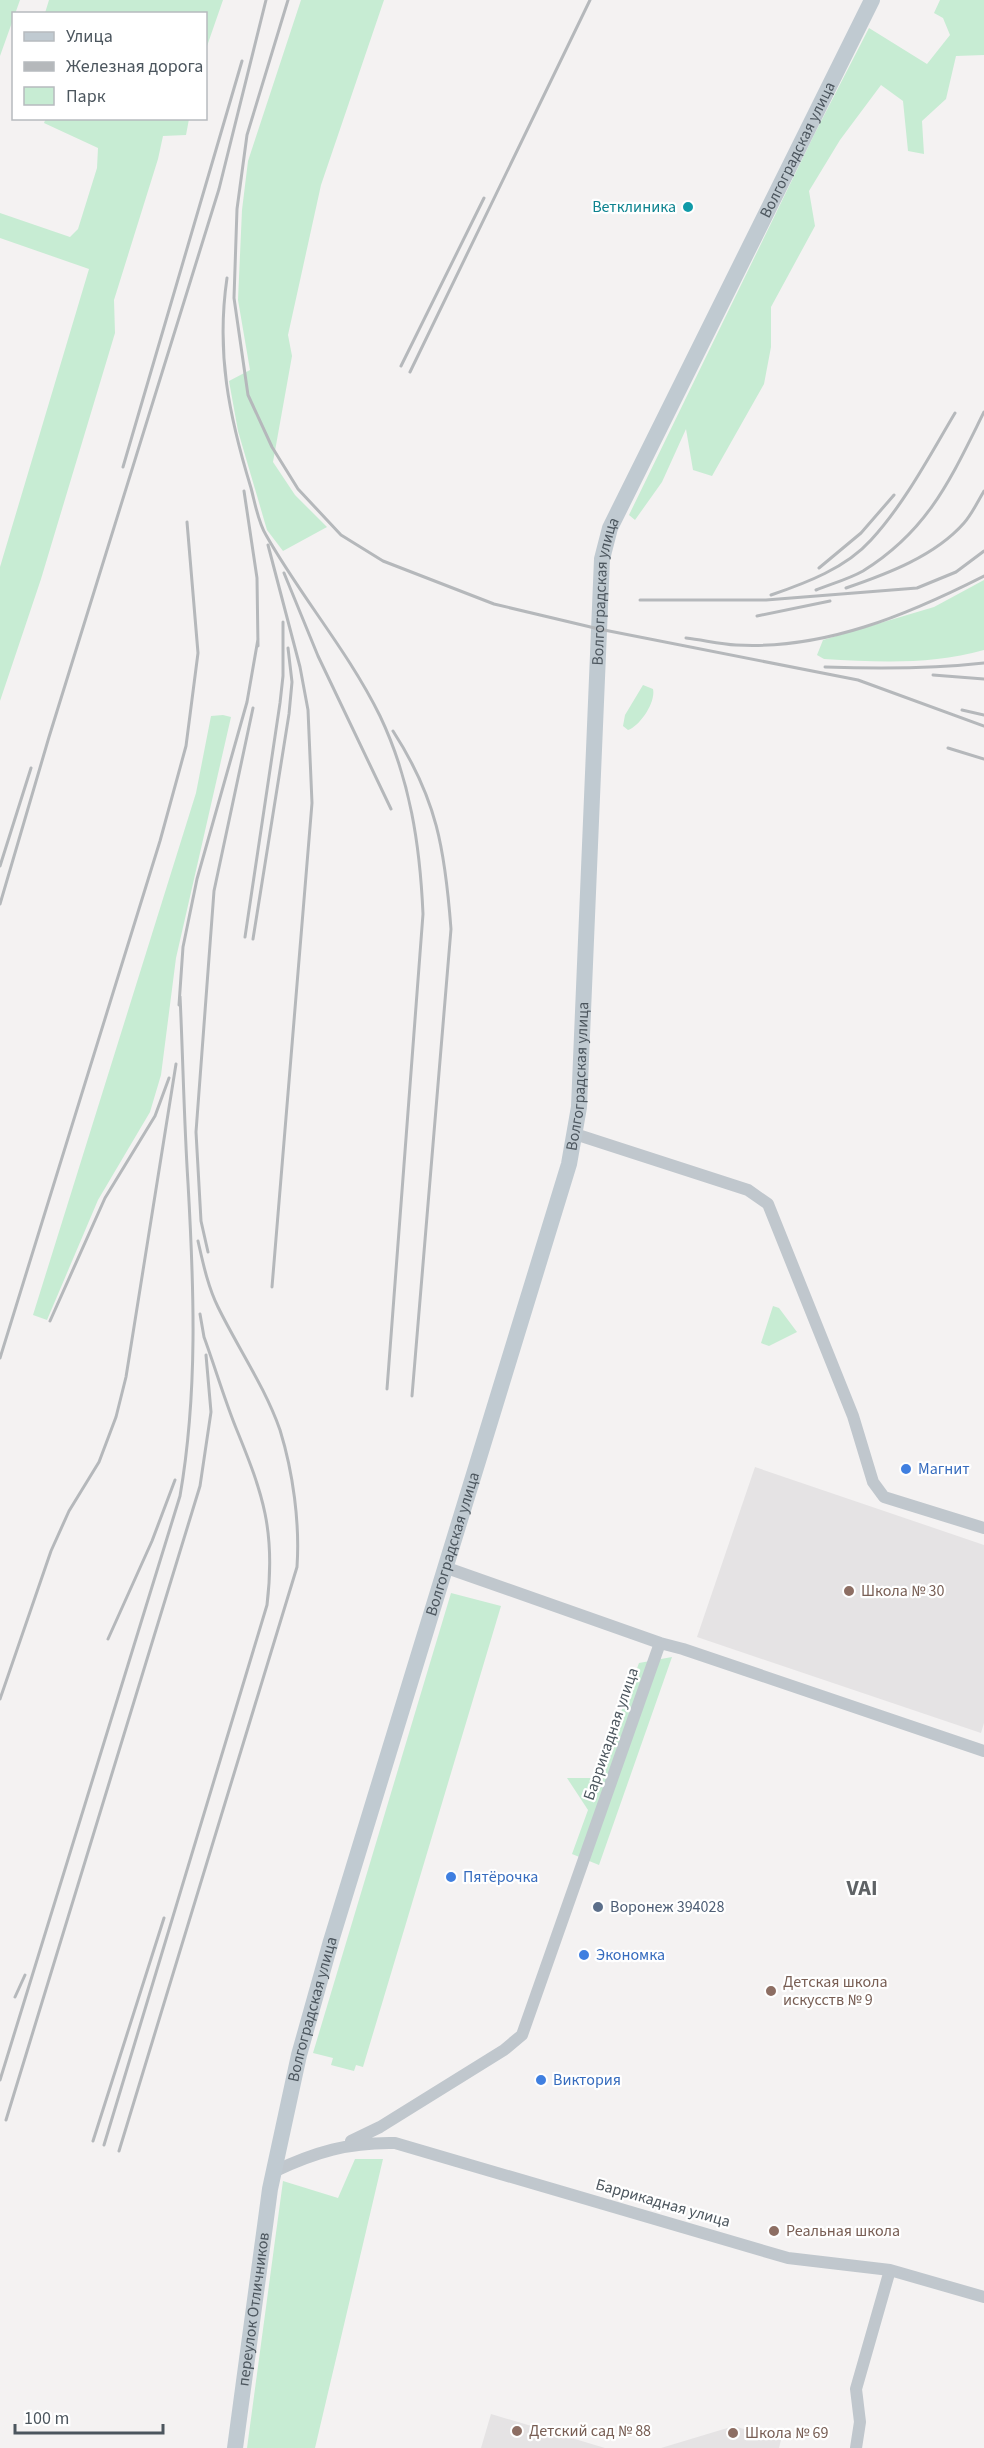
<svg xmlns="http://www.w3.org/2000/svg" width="984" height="2448" font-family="'Source Sans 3',sans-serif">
	<rect width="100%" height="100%" fill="#f4f2f2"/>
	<path fill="#e5e3e4" d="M 755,1467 L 984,1545 L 984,1723 L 981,1733 L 697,1637 Z
		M 491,2414 L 605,2448 L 481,2448 Z
		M 734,2426 L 781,2440 L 779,2448 L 661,2448 Z"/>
	<path fill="#c7ecd3" d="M 0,0 L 20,0 L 0,56 Z
		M 49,0 L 223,0 L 206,49 L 206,14 L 45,13 Z
		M 301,0 L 384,0 L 321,185 L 288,335 L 292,356 L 273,462 L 295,495 L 327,527 L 283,551 L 267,530 L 238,431 L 229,381 L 250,370 L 238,300 L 242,210 L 248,161 Z
		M 940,0 L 984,0 L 984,55 L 956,56 L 946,99 L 922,121 L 924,154 L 908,151 L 903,101 L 881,85 L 840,140 L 809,191 L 815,226 L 771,307 L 771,347 L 764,384 L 712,476 L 693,470 L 686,429 L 662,482 L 635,520 L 629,515 L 814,135 L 869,28 L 927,64 L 950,35 L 943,18 L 934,13 Z
		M 46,118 L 189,119 L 186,135 L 163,136 L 158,159 L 114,300 L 115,333 L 41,579 L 0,701 L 0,567 L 89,269 L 0,238 L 0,213 L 70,237 L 78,229 L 97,168 L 98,148 L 44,123 Z
		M 984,580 L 984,650 C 931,665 878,662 824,659 L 817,655 L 823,640 L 934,607 Z
		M 643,685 L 653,689 C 656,702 640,726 628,730 L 623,726 L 625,715 Z
		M 223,715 L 231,717 L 176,958 L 161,1075 L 150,1112 L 98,1200 L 47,1320 L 33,1315 L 196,793 L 211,716 Z
		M 773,1306 L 779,1308 L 797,1332 L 769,1346 L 761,1343 Z
		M 451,1593 L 501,1606 L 363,2067 L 356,2065 L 354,2071 L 331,2065 L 333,2058 L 313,2053 Z
		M 672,1657 L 599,1865 L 572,1854 L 588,1810 L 567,1778 L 597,1778 L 639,1663 Z
		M 355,2159 L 383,2159 L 315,2448 L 247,2448 L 283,2181 L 338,2198 Z"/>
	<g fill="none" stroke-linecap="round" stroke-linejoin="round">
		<path stroke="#c0c7cd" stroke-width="12" d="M 575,1134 L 748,1190 L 768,1204 L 853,1416 L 873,1482 L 884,1497 L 984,1528
			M 447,1568 L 660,1643 L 683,1649 L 984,1751
			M 351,2141 L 380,2127 L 504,2050 L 522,2035 L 660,1643
			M 273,2172 C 315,2152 349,2142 395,2143 L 788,2258 L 890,2270 L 984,2297
			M 856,2448 L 860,2422 L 856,2389 L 890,2270"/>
		<path stroke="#c0cad1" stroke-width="16" id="s1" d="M 235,2448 L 270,2189 L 299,2055 L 331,1941 L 569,1164 L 579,1107 L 602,559 L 610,528 L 872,0"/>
		<path stroke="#b5b8bb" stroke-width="3" d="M 288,0 L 247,135 L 237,209 L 234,298 L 248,395 L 272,447 L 298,489 L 341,535 L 383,561 L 494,604 L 599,629 L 858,680 L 984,726
			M 227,278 C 216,353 229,416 251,488 C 255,503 258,522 266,535 C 301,597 348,651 380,716 C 410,779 420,845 423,914 L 387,1389
			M 401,366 L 484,198
			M 410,372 L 590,0
			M 123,467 L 242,61
			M 244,491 L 257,578 L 258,646
			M 268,545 L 300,667 L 308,710 L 312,803 L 272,1287
			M 819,568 L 861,533 L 894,495
			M 284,573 L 318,656 L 391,809
			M 846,588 C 887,574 935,556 964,523 C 972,514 978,501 984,491
			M 816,590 C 831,584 849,579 863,571 C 929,530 951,478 984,412
			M 771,595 C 806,583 846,568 871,540 C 905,503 930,455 955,413
			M 640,600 L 766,600 L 917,588 L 956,572 L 984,551
			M 757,616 L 830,601
			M 686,638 C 703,640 720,644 736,645 C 824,650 907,615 984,576
			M 825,667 C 879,669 931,669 984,663
			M 933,675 L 984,679
			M 962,710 L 984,715
			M 393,731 C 437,799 445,850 451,929 L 412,1396
			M 948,748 L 984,759
			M 0,866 L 31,768
			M 0,904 L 49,737 L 219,189 L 266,0
			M 245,937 L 280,703 L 283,676 L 283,622
			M 253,939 L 289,714 L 292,682 L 288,648
			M 179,1005 L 183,947 L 197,879 L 247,702 L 258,639
			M 208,1252 L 201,1221 L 196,1132 L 214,891 L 253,708
			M 50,1321 L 105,1198 L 155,1116 L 169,1078
			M 0,1358 L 160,841 L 186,746 L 198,653 L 187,522
			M 108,1639 L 152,1541 L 175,1480
			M 0,1699 L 51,1551 L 69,1511 L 99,1462 L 116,1417 L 126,1377 L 176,1064
			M 15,1997 L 25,1975
			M 0,2080 L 180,1496 C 198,1392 194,1288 188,1183 C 184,1121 183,1058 180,996
			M 6,2120 L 200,1486 L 211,1412 L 206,1355
			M 93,2141 L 164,1918
			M 104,2145 L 267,1605 C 276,1531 263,1494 236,1428 C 224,1398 215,1367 204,1337 L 200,1314
			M 119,2151 L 297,1567 C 300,1523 293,1472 280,1430 C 265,1387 238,1348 218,1307 C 208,1287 203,1263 198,1241"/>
	</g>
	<circle fill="#0f9aa8" stroke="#fff" stroke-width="2" cx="688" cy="207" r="6"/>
	<g fill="#3f7fe0" stroke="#fff" stroke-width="2">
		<circle cx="906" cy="1469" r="6"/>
		<circle cx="451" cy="1877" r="6"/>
		<circle cx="584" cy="1955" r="6"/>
		<circle cx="541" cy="2080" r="6"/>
	</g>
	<g fill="#8d6e63" stroke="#fff" stroke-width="2">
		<circle cx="849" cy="1591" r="6"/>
		<circle cx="771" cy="1991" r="6"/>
		<circle cx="774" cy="2231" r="6"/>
		<circle cx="517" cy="2431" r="6"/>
		<circle cx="733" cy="2433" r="6"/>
	</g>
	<circle fill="#5c6f8a" stroke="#fff" stroke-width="2" cx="598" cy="1907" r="6"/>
	<g text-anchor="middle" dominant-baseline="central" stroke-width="4.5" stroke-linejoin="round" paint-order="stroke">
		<g font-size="16" fill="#4c565e" stroke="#fff">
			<text stroke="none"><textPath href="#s1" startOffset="2390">Волгоградская улица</textPath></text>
			<text stroke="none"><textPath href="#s1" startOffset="1904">Волгоградская улица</textPath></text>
			<text stroke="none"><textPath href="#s1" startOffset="1418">Волгоградская улица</textPath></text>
			<text stroke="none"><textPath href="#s1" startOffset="932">Волгоградская улица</textPath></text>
			<text transform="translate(611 1734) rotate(-71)">Баррикадная улица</text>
			<text stroke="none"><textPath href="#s1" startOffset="446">Волгоградская улица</textPath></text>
			<text transform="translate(663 2203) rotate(16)">Баррикадная улица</text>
			<text stroke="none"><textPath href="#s1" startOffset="140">переулок Отличников</textPath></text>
		</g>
		<g font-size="16" fill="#0d838f" stroke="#fff" text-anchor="end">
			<text x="676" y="207">Ветклиника</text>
		</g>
		<g font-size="16" fill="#366cbe" stroke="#fff" text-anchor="start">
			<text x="918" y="1469">Магнит</text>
			<text x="463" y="1877">Пятёрочка</text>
			<text x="596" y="1955">Экономка</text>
			<text x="553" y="2080">Виктория</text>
		</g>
		<g font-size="16" fill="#785e54" stroke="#fff" text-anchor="start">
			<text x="861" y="1591">Школа № 30</text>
			<text x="783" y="1982">Детская школа<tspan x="783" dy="18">искусств № 9</tspan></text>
			<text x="786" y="2231">Реальная школа</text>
			<text x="529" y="2431">Детский сад № 88</text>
			<text x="745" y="2433">Школа № 69</text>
		</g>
		<g font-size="16" fill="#4e5e75" stroke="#fff" text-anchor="start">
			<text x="610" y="1907">Воронеж 394028</text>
		</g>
		<g font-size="22" font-weight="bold" fill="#5f6366" stroke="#fff">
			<text x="862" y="1888">VAI</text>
		</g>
	</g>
	<rect x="12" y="12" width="195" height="108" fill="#ffffff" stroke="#b7bbbf" stroke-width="1.5"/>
	<rect x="24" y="32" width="30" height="9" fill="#c0cad1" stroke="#b7bbbf" stroke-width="1.5"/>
	<text x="66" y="42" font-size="18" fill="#4c565e">Улица</text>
	<rect x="24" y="62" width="30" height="9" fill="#b5b8bb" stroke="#b7bbbf" stroke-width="1.5"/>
	<text x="66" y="72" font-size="18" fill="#4c565e">Железная дорога</text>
	<rect x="24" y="87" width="30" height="18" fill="#c7ecd3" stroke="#b7bbbf" stroke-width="1.5"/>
	<text x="66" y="102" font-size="18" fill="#4c565e">Парк</text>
	<path d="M15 2424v9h148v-9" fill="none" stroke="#4c565e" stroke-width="3"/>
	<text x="24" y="2424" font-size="18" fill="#4c565e" stroke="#ffffff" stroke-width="4.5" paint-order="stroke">100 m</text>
</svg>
